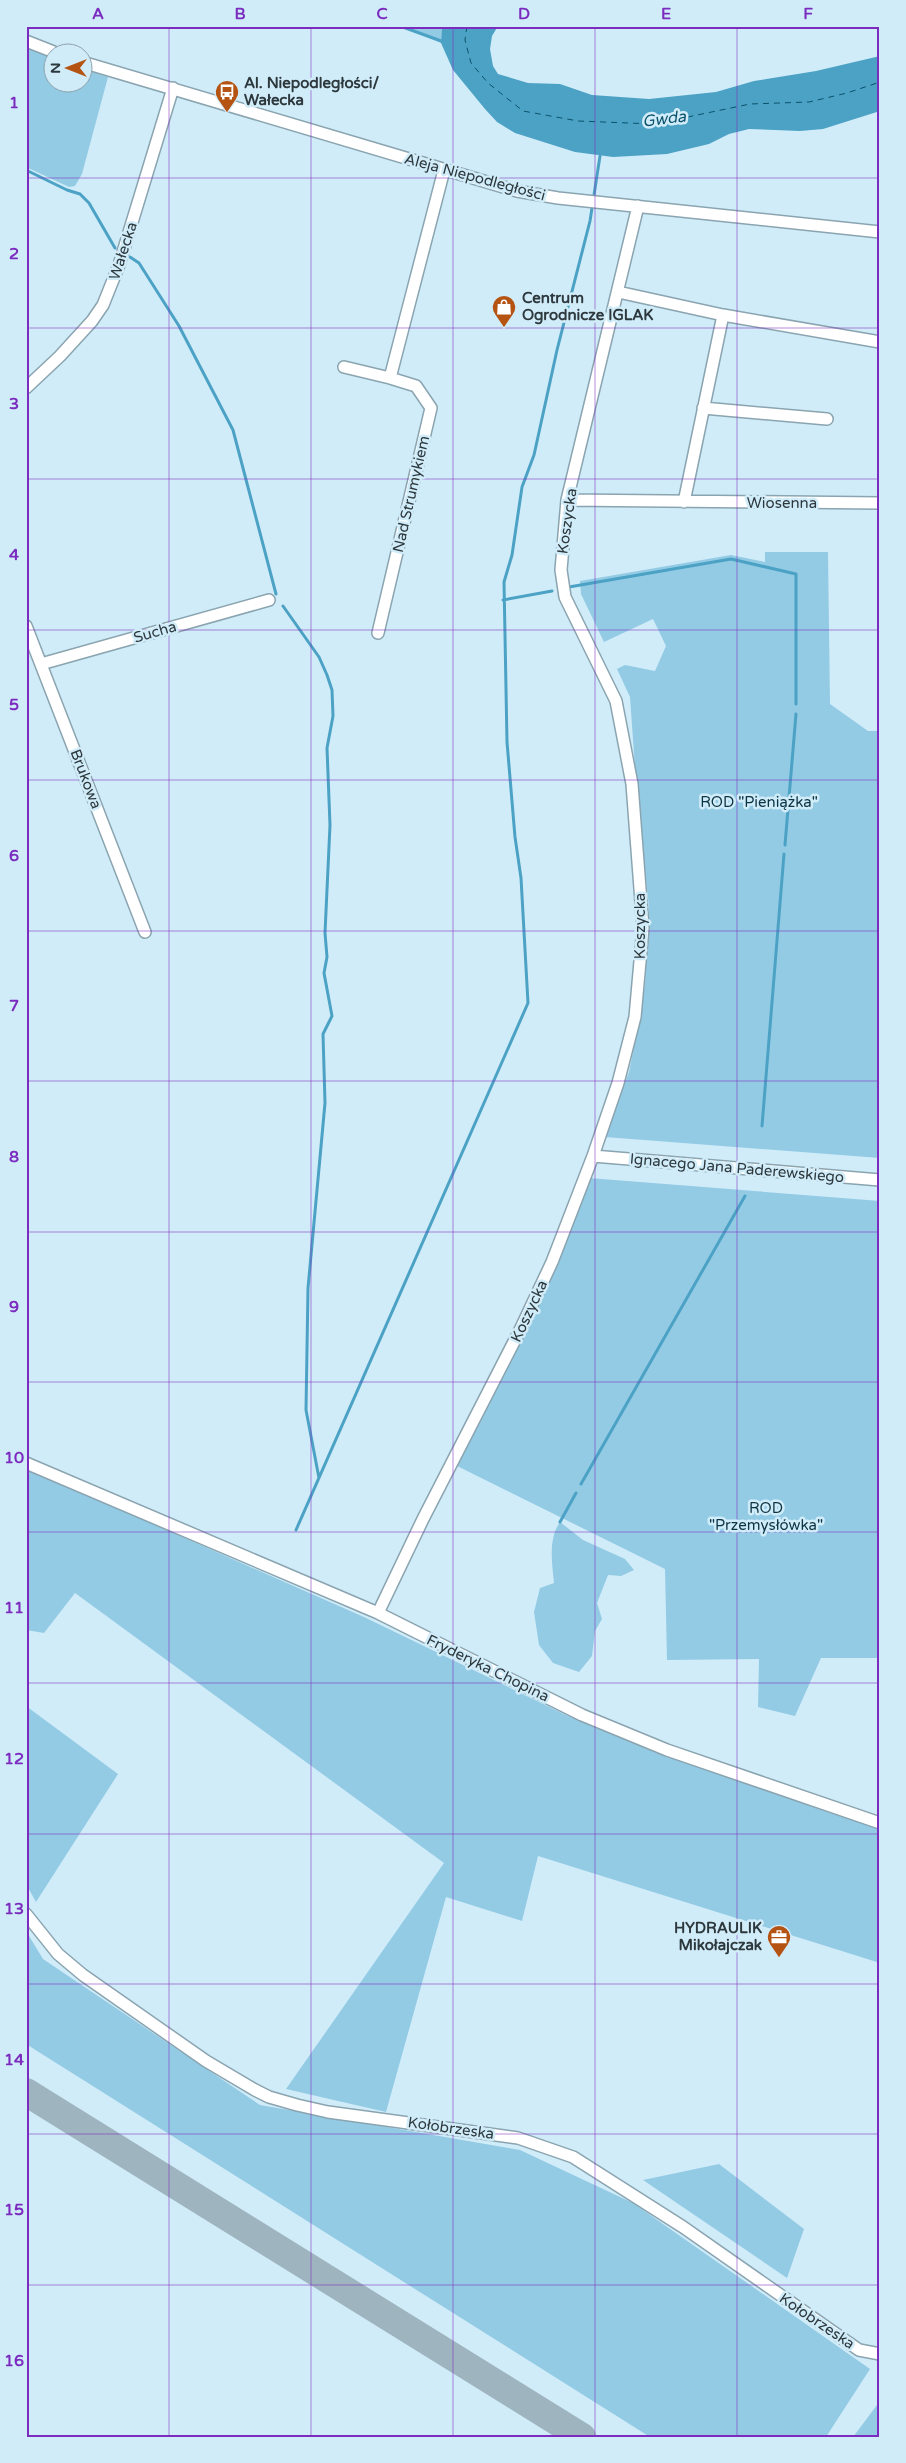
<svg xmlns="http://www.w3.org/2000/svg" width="906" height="2463" font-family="'Varela Round',sans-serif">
	<rect width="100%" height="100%" fill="#d1ecf9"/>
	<path fill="#93cbe5" d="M 400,26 L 442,26 L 441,43 Z
		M 26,47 L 52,58 L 52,82 L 82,82 L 83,69 L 108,77 L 82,174 L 75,186 L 69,187 L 26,167 Z
		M 765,552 L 828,552 L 830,704 L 868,731 L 880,731 L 880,1158 L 605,1137 L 629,1072 L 639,1022 L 645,985 L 649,907 L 636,782 L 630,697 L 617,669 L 625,665 L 655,671 L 666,646 L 653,619 L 604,642 L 581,594 L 580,581 L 731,555 L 765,562 Z
		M 589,1178 L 880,1201 L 880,1658 L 821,1658 L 795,1716 L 758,1707 L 759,1659 L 667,1660 L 665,1569 L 457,1466 L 561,1252 Z
		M 26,1468 L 364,1617 L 568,1716 L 824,1811 L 880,1829 L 880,1963 L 538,1856 L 522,1921 L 446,1897 L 386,2112 L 286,2089 L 444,1863 L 75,1593 L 44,1633 L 26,1630 Z
		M 560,1522 L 583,1540 L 625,1559 L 634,1570 L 621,1576 L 608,1575 L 597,1603 L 602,1619 L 595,1631 L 592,1656 L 579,1672 L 553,1663 L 539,1645 L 534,1612 L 540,1588 L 554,1583 C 552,1563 548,1539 560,1522 Z
		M 26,1706 L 118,1774 L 36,1902 L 26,1884 Z
		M 26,1931 L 43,1959 L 260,2105 L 520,2150 L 633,2203 L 870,2369 L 826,2437 L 650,2437 L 26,2044 Z
		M 719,2164 L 804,2229 L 787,2278 L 643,2180 Z
		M 880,2401 L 880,2437 L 853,2437 Z"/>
	<path fill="#4ca2c5" d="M 442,26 L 498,26 L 492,36 L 490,49 L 493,66 L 498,74 L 528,83 L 560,84 L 592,95 L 649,99 L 716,92 L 754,81 L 816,71 L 880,56 L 880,111 L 823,129 L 800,131 L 749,129 L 729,134 L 709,144 L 667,154 L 613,157 L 575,152 L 515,133 L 497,122 L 485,109 L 453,70 L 441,43 Z"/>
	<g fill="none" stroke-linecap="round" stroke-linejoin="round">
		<path stroke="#4ca2c5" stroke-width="3" d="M 400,26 L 444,42
			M 26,170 L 67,190 L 80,194 L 89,203 L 115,248
			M 130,257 L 139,263 L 179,326 L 233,430 L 276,594
			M 569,587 L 731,559 L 796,574 L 796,704
			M 503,600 L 552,591
			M 283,606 L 319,657 L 327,675 L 332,690 L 333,716 L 327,748 L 330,825 L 325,933 L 327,957 L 324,973 L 332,1016 L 323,1034 L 325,1103 L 308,1288 L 306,1410 L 319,1478
			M 785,845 L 796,714
			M 762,1126 L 784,854
			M 581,1484 L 745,1196
			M 560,1522 L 576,1493
			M 296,1530 L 528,1003 L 521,878 L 515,837 L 507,742 L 504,582 L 512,555 L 522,487 L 534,455 L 557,350 L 590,221 L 600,156"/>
		<path stroke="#0a526b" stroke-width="1" stroke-dasharray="6 5" stroke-linecap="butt" d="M 467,26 L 465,40 L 471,63 L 488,83 L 523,111 L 578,121 L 654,124 L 750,104 L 809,102 L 847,93 L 880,82"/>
		<path stroke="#9eb4be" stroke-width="28" d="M 26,2092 L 582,2437"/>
		<g stroke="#8aa4b0" stroke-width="14">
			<path id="minor" d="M 26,41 L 54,52
				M 82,62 L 517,191 L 558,198 L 880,232
				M 618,292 L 723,315 L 880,342
				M 344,367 L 390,378 L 416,386 L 431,408 L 378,633
				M 390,378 L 444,170
				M 26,388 L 60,356 L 92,321 L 103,305 L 119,265 L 173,88
				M 703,408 L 827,419
				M 567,500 L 880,503
				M 684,502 L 723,315
				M 26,626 L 145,932
				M 41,664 L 269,600
				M 593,1156 L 880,1180
				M 26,1463 L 378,1613 L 582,1715 L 667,1750 L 880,1823
				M 378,1613 L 423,1519 L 521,1328 L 552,1262 L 593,1156 L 618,1083 L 635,1017 L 643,928 L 632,784 L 616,701 L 565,597 L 561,570 L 567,500 L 638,206
				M 26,1914 L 58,1954 L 83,1975 L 206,2061 L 255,2090 L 269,2097 L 297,2105 L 328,2112 L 518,2138 L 573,2157 L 683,2227 L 859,2350 L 880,2354"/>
		</g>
		<use href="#minor" stroke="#fff" stroke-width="11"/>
	</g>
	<path fill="none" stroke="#7b2cbf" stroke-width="1" stroke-opacity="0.55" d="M 169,26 L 169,2437M 311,26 L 311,2437M 453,26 L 453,2437M 595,26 L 595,2437M 737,26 L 737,2437M 26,178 L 880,178M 26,328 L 880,328M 26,479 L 880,479M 26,630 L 880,630M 26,780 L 880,780M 26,931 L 880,931M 26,1081 L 880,1081M 26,1232 L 880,1232M 26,1382 L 880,1382M 26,1532 L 880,1532M 26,1683 L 880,1683M 26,1834 L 880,1834M 26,1984 L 880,1984M 26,2134 L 880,2134M 26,2285 L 880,2285"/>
	<defs>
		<g id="bus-pin" transform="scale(1.25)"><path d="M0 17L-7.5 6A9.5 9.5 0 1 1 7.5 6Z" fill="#b55412" stroke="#d1ecf9"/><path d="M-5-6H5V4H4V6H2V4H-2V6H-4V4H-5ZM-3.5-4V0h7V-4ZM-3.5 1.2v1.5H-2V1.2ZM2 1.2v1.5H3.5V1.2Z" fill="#fff"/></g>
		<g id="shop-pin" transform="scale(1.25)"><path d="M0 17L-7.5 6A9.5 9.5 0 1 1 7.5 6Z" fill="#b55412" stroke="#d1ecf9"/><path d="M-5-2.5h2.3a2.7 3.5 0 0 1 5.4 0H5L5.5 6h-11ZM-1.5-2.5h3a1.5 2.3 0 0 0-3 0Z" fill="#fff"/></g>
		<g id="office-pin" transform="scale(1.25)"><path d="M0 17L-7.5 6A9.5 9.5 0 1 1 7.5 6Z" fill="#b55412" stroke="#d1ecf9"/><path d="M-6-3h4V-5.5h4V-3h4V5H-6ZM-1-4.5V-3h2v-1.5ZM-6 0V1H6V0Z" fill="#fff"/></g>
	</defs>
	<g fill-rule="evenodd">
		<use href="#bus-pin" x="227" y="92"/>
		<use href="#shop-pin" x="504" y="307"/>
		<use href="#office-pin" x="779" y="1937"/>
	</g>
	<g text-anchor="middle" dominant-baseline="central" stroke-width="5" stroke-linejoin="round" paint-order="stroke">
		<g font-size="15" font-weight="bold" fill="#2d383d" stroke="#d1ecf9" text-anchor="start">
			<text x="244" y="83">Al. Niepodległości/<tspan x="244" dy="17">Wałecka</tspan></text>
			<text x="522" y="298">Centrum<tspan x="522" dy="17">Ogrodnicze IGLAK</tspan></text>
			<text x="762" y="1928" text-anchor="end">HYDRAULIK<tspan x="762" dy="17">Mikołajczak</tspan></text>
		</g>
		<g font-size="15" fill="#2d383d" stroke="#d1ecf9">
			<text transform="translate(475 177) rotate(15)">Aleja Niepodległości</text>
			<text transform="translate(123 251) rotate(-72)">Wałecka</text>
			<text transform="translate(411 494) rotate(-77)">Nad Strumykiem</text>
			<text x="782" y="503">Wiosenna</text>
			<text transform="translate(567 521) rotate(-82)">Koszycka</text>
			<text transform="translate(155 632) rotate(-16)">Sucha</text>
			<text transform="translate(86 779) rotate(69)">Brukowa</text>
			<text transform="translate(640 926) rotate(-90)">Koszycka</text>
			<text transform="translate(737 1168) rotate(5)">Ignacego Jana Paderewskiego</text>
			<text transform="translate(529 1311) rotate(-65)">Koszycka</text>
			<text transform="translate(488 1668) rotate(26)">Fryderyka Chopina</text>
			<text transform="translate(451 2128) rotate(8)">Kołobrzeska</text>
			<text transform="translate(817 2321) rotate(34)">Kołobrzeska</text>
		</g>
		<g font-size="15" fill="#0d3444" stroke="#d1ecf9">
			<text x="759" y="802">ROD "Pieniążka"</text>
			<text x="766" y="1508">ROD<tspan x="766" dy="17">"Przemysłówka"</tspan></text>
		</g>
		<g font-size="16" font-style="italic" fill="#0a526b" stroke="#d1ecf9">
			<text transform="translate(664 119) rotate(-7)">Gwda</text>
		</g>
	</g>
	<rect width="906" height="2463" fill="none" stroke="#d1ecf9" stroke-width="55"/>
	<g transform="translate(68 68) rotate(270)"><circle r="24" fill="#d1ecf9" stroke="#8fa4ae"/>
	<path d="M0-4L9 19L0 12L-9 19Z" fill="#b55412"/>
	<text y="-8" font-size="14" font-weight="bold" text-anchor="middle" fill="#2d383d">N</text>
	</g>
	<rect x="28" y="28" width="850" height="2408" fill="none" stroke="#7b2cbf" stroke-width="2"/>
	<g font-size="16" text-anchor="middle" font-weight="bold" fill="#7b2cbf">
		<text x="98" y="19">A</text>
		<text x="240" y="19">B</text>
		<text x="382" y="19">C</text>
		<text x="524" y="19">D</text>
		<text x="666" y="19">E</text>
		<text x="808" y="19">F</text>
		<text x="14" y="108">1</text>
		<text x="14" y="259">2</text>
		<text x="14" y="409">3</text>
		<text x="14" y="560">4</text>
		<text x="14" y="710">5</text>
		<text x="14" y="861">6</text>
		<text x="14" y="1011">7</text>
		<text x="14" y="1162">8</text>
		<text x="14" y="1312">9</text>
		<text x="14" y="1463">10</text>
		<text x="14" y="1613">11</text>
		<text x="14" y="1764">12</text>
		<text x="14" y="1914">13</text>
		<text x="14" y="2065">14</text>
		<text x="14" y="2215">15</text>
		<text x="14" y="2366">16</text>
	</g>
</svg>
